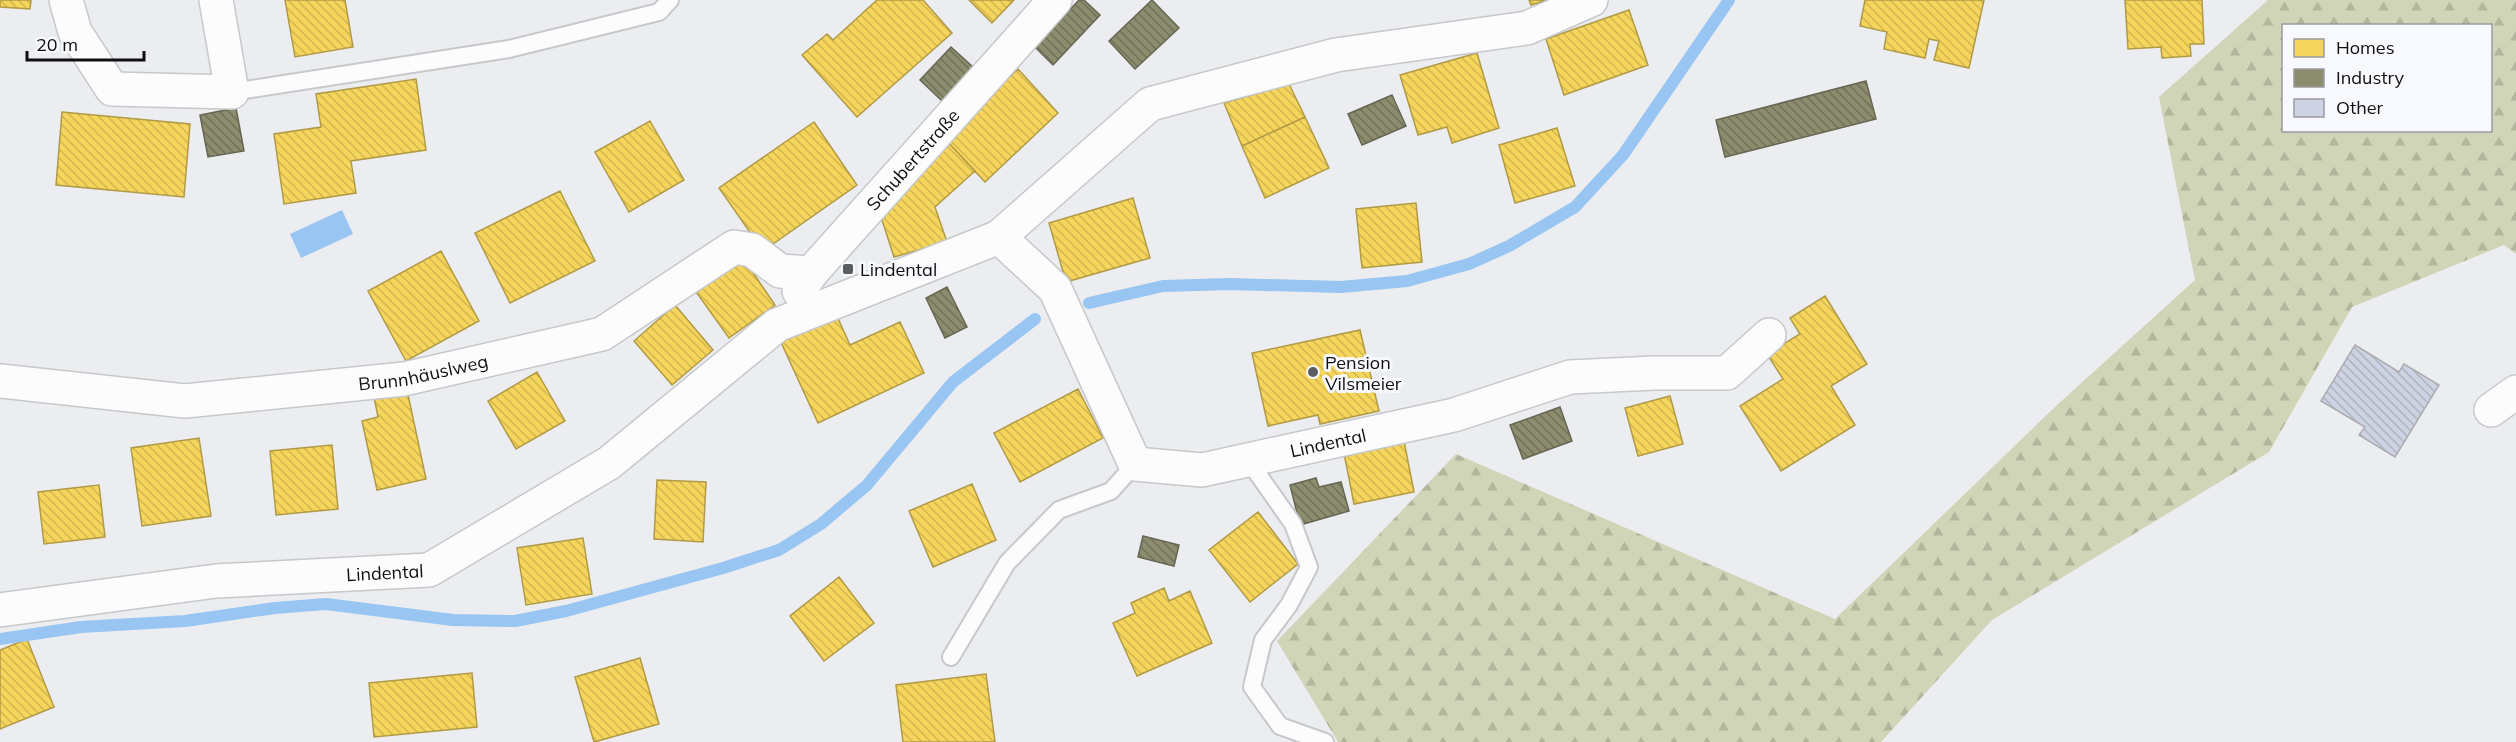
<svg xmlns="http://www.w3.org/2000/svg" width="2516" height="742" font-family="Mulish,sans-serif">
	<defs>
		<pattern id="forest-firs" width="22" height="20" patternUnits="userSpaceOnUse" patternTransform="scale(1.5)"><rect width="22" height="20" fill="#d1d5b7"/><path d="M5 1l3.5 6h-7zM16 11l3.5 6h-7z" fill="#b2b69c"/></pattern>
		<pattern id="homes-back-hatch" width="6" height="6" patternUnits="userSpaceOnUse" patternTransform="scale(1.5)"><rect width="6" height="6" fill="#f6d55c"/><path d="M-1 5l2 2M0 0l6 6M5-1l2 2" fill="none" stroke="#d2b64f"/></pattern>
		<pattern id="industry-back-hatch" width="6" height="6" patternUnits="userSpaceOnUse" patternTransform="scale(1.5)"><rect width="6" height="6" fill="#8c8c6e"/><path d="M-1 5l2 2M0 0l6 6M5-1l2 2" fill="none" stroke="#717159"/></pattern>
		<pattern id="building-back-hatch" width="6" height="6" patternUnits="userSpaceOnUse" patternTransform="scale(1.5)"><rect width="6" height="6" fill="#cdd3e3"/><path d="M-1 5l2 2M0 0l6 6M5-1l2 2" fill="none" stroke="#afb4c2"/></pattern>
	</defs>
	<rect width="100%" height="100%" fill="#ebedf0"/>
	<path fill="url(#forest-firs)" fill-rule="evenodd" d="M 2268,0 L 2516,0 L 2516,254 L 2504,245 L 2352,307 L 2269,452 L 1992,620 L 1881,742 L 1338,742 L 1277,641 L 1456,454 L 1835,619 L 2057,405 L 2195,280 L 2159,97 ZM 2284,26 L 2490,26 L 2490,130 L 2284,130 Z"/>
	<path fill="#98c5f1" d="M 342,210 L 353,234 L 301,258 L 290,234 Z"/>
	<path fill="url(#homes-back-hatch)" stroke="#b19a46" stroke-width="1.5" d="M 0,0 L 31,0 L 30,9 L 0,7 Z
		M 285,0 L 345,0 L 353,47 L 295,57 Z
		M 877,0 L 923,0 L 952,33 L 857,117 L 802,55 L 827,34 L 833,40 Z
		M 969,0 L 1014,0 L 992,23 Z
		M 1529,0 L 1547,0 L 1531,5 Z
		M 1865,0 L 1984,0 L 1969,68 L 1934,60 L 1939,41 L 1929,39 L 1925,58 L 1884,49 L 1887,32 L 1860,26 Z
		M 2125,0 L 2202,0 L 2204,44 L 2190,44 L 2191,56 L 2162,58 L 2161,47 L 2128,49 Z
		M 1629,10 L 1648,65 L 1564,95 L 1546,39 Z
		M 1477,53 L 1499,128 L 1452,143 L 1447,127 L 1418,135 L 1400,75 Z
		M 1018,69 L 1058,113 L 985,182 L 944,138 Z
		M 416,79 L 426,150 L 351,161 L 356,193 L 284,204 L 274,134 L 321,127 L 316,94 Z
		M 1289,84 L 1305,117 L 1242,146 L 1224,103 Z
		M 62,112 L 190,124 L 184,197 L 56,185 Z
		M 1305,117 L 1329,168 L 1265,198 L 1242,146 Z
		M 650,121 L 684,180 L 629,212 L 595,152 Z
		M 814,122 L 857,185 L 763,251 L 719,188 Z
		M 1557,128 L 1575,186 L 1515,203 L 1499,145 Z
		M 944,138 L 975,171 L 935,207 L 947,242 L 894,257 L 879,211 L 899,201 L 908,175 Z
		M 560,191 L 595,261 L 510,303 L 475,233 Z
		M 1133,198 L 1150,258 L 1066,282 L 1049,223 Z
		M 1416,203 L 1422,262 L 1362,268 L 1356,209 Z
		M 441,251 L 479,321 L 406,361 L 368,291 Z
		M 741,255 L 775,305 L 729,338 L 694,289 Z
		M 1825,296 L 1867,364 L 1831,386 L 1855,425 L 1781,471 L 1740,406 L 1783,379 L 1767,354 L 1800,334 L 1790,318 Z
		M 675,305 L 713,350 L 672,385 L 634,341 Z
		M 836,314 L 850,345 L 900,322 L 924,373 L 818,423 L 780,340 Z
		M 1360,330 L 1379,411 L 1320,424 L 1318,415 L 1268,426 L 1252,353 Z
		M 537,372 L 565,421 L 516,449 L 488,401 Z
		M 1078,389 L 1103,438 L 1020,482 L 994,433 Z
		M 407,390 L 426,479 L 377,490 L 362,421 L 378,417 L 374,397 Z
		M 1670,396 L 1683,444 L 1638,456 L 1625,408 Z
		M 1403,436 L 1414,492 L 1354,504 L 1343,448 Z
		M 199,438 L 211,516 L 142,526 L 131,448 Z
		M 332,445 L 338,509 L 276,515 L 270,451 Z
		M 657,480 L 706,482 L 703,542 L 654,539 Z
		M 972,484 L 996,540 L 933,567 L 909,511 Z
		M 99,485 L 105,537 L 44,544 L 38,492 Z
		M 1258,512 L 1298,564 L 1250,602 L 1209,550 Z
		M 583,538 L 592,594 L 526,605 L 517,548 Z
		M 839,577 L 874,623 L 824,661 L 790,616 Z
		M 1164,588 L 1169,601 L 1190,591 L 1212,643 L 1137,676 L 1113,623 L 1135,613 L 1131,603 Z
		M 27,639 L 54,707 L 0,729 L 0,650 Z
		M 640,658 L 659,724 L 594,742 L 575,677 Z
		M 472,673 L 477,727 L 374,737 L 369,683 Z
		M 986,674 L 995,742 L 903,742 L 896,685 Z"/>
	<path fill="url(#industry-back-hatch)" stroke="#666652" stroke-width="1.5" d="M 1079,0 L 1084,0 L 1100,15 L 1053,65 L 1035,47 Z
		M 1152,0 L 1179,28 L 1135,69 L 1109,41 Z
		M 951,47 L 973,67 L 942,101 L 920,80 Z
		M 1866,81 L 1876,119 L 1725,157 L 1716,120 Z
		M 1392,95 L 1406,126 L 1362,145 L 1348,114 Z
		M 236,108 L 244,151 L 208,157 L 200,115 Z
		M 947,287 L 967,327 L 945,338 L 926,298 Z
		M 1560,407 L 1572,441 L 1523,459 L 1510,425 Z
		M 1316,478 L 1319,487 L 1341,482 L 1349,511 L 1300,525 L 1290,485 Z
		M 1143,536 L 1179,545 L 1174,566 L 1138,557 Z"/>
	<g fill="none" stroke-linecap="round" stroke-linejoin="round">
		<path stroke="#98c5f1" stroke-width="12" d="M 1089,303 L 1163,286 L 1230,284 L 1341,287 L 1407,281 L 1469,264 L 1509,246 L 1575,207 L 1623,155 L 1729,0
			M 0,639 L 81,627 L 185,621 L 275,608 L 326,604 L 453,620 L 515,621 L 566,611 L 723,568 L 779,550 L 821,524 L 867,485 L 953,382 L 1035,319"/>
	</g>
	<path fill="url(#building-back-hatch)" stroke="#abacae" stroke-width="1.5" d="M 2355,345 L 2399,372 L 2404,364 L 2439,385 L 2395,457 L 2359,435 L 2365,427 L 2321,401 Z"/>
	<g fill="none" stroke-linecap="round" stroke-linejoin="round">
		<g stroke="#c6c8ca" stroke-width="20">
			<path id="lane" d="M 232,92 L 509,49 L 659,12 L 670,0
				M 1248,460 L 1293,524 L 1309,567 L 1289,605 L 1263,640 L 1252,687 L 1280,726 L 1325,742
				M 951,657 L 1007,563 L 1059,510 L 1111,491 L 1135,464"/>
		</g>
		<g stroke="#c6c8ca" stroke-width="36">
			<g id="street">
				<path d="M 66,0 L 75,32 L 112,89 L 232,92 L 216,0"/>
				<path id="s1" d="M 999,237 L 1055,289 L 1135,464 L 1202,470 L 1454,415 L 1570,377 L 1654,373 L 1727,373 L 1769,335"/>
				<path id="s2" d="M 799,291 L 811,273 L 1055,0"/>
				<path id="s3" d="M 0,381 L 185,401 L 404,379 L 602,334 L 734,247 L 752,250 L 780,271 L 811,273"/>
				<path d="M 2491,410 L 2516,392"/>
				<path id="s4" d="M 0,610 L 216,581 L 429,570 L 609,463 L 777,325 L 999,237 L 1150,104 L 1336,55 L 1527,28 L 1591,0"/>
			</g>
		</g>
		<use href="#lane" stroke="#fcfcfd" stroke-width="16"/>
		<use href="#street" stroke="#fcfcfd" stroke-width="33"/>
	</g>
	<g fill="#5c5d5f" stroke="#f7f9fe" stroke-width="2">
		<rect x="842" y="263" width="12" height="12" rx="3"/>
		<circle cx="1313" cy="372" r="6"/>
	</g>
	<g text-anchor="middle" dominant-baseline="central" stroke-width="6" stroke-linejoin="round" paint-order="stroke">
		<g font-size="18" fill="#0f0f11" stroke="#f7f9fe">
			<text stroke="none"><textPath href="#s2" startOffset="174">Schubertstraße</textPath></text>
			<text stroke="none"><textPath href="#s3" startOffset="426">Brunnhäuslweg</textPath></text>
			<text stroke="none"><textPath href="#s1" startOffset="465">Lindental</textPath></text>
			<text stroke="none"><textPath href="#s4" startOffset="387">Lindental</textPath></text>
		</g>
		<g font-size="18" fill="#0f0f11" stroke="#f7f9fe" text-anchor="start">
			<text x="860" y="269">Lindental</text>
			<text x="1325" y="362">Pension<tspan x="1325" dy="21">Vilsmeier</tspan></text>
		</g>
	</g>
	<rect x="2282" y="24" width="210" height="108" fill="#f7f9fe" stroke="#9a9b9f" stroke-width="1.5"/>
	<rect x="2294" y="39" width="30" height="18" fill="#f6d55c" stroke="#9a9b9f" stroke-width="1.5"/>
	<text x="2336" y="54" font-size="18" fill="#0f0f11">Homes</text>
	<rect x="2294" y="69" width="30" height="18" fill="#8c8c6e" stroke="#9a9b9f" stroke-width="1.5"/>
	<text x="2336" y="84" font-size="18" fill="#0f0f11">Industry</text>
	<rect x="2294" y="99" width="30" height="18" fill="#cdd3e3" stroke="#9a9b9f" stroke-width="1.5"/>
	<text x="2336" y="114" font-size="18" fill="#0f0f11">Other</text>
	<path d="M27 51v9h117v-9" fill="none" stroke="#0f0f11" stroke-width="3"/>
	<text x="36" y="51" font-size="18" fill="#0f0f11" stroke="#f7f9fe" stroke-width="4.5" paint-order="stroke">20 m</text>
</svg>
